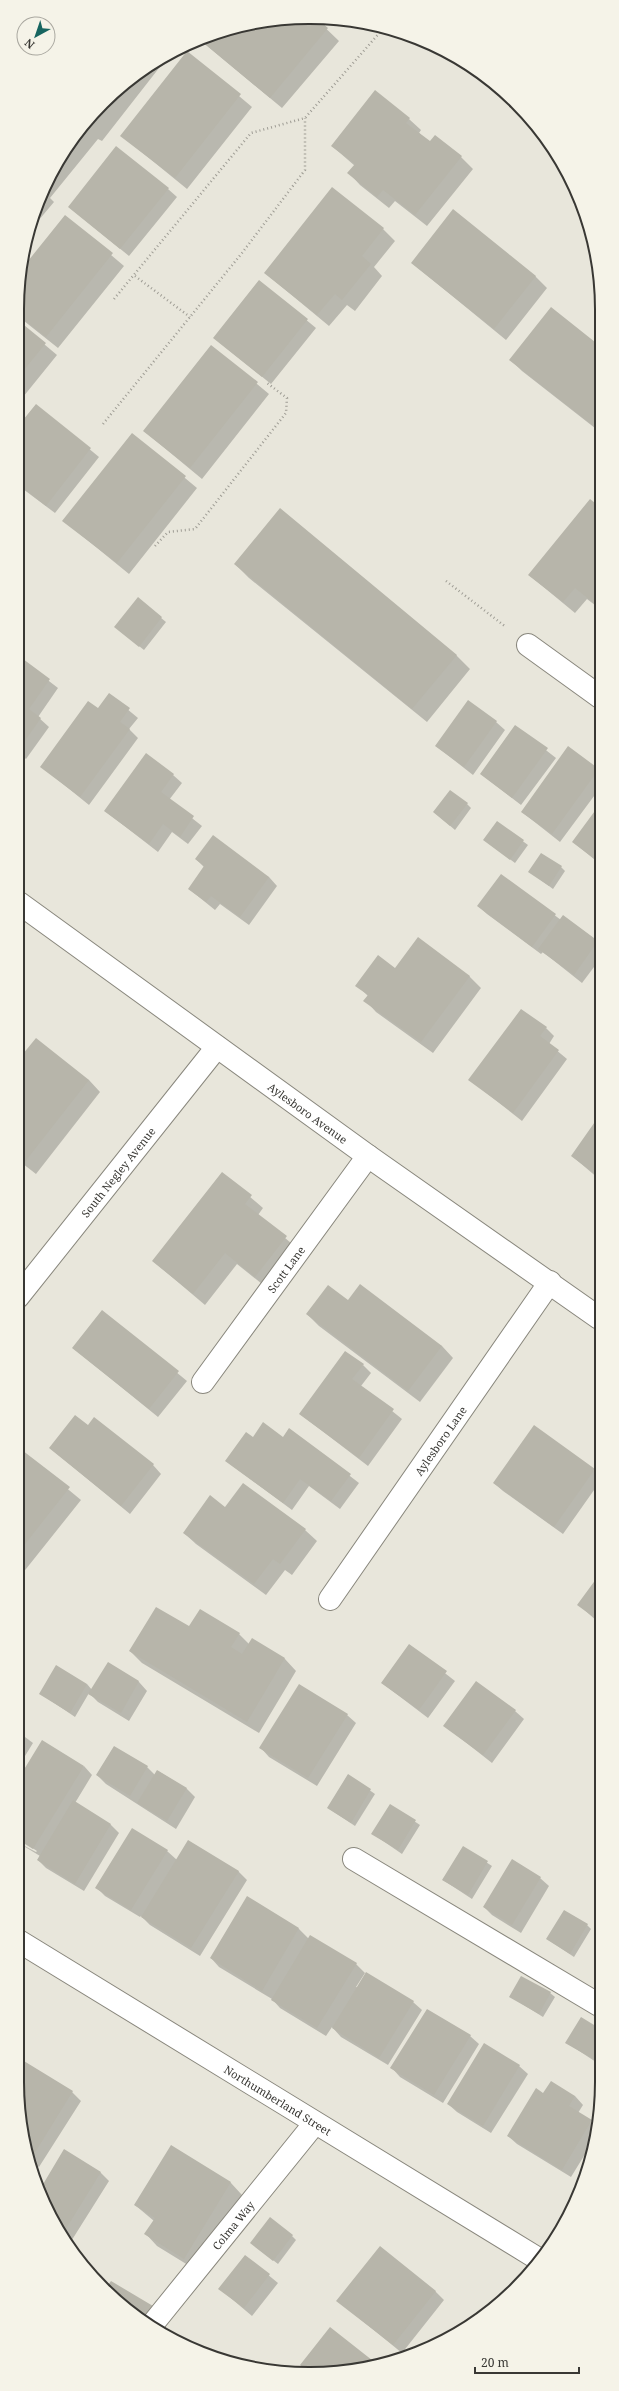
<svg xmlns="http://www.w3.org/2000/svg" width="619" height="2391" font-family="'Noto Serif',serif">
	<rect width="100%" height="100%" fill="#e8e6db"/>
	<path fill="#0003" d="M 293,18 L 315,18 L 339,41 L 282,108 L 200,40 L 234,27 L 285,19 L 290,22 Z
		M 188,53 L 252,107 L 187,189 L 122,136 Z
		M 170,54 L 102,141 L 98,139 L 50,198 L 54,202 L 28,233 L 33,215 L 56,163 L 90,116 L 132,77 Z
		M 409,119 L 421,130 L 419,133 L 430,143 L 461,157 L 473,169 L 427,226 L 395,201 L 389,208 L 360,185 L 349,173 L 355,166 L 332,146 Z
		M 168,189 L 177,197 L 129,256 L 69,207 Z
		M 65,216 L 124,266 L 58,348 L 19,317 L 20,273 Z
		M 383,229 L 395,241 L 374,267 L 382,276 L 355,311 L 347,305 L 329,326 L 265,273 Z
		M 412,263 L 535,276 L 547,288 L 506,340 Z
		M 259,281 L 316,328 L 271,384 L 214,338 Z
		M 19,323 L 57,355 L 19,402 Z
		M 211,346 L 269,394 L 202,479 L 144,431 Z
		M 600,347 L 600,432 L 522,371 L 511,360 Z
		M 36,405 L 99,457 L 55,513 L 19,486 L 19,426 Z
		M 132,434 L 197,488 L 129,574 L 64,521 Z
		M 600,508 L 600,609 L 587,599 L 575,613 L 529,575 Z
		M 235,564 L 456,655 L 470,669 L 427,722 L 249,578 Z
		M 138,599 L 166,622 L 144,650 L 120,631 Z
		M 19,658 L 58,688 L 38,717 L 49,727 L 26,759 L 19,753 Z
		M 109,694 L 138,718 L 129,729 L 138,738 L 89,805 L 42,767 L 98,710 Z
		M 496,722 L 505,730 L 473,775 L 436,746 Z
		M 515,726 L 556,758 L 521,805 L 481,774 Z
		M 598,769 L 600,788 L 560,842 L 522,812 Z
		M 173,775 L 182,783 L 169,800 L 202,826 L 188,844 L 172,832 L 158,852 L 105,811 Z
		M 467,804 L 471,808 L 455,830 L 434,812 Z
		M 600,806 L 600,864 L 573,842 Z
		M 497,822 L 528,845 L 515,863 L 485,840 Z
		M 196,859 L 269,877 L 277,886 L 249,925 L 220,904 L 215,910 L 189,889 L 205,868 Z
		M 561,867 L 565,871 L 553,889 L 530,872 Z
		M 501,875 L 561,920 L 563,916 L 600,943 L 600,959 L 582,983 L 543,952 L 541,954 L 487,914 L 478,906 Z
		M 396,969 L 469,976 L 481,988 L 433,1053 L 376,1012 L 365,1000 L 368,996 L 357,985 Z
		M 546,1028 L 554,1036 L 549,1044 L 567,1059 L 522,1121 L 470,1080 Z
		M 18,1034 L 22,1038 L 18,1044 Z
		M 18,1062 L 89,1080 L 100,1092 L 36,1174 L 18,1160 Z
		M 599,1118 L 599,1179 L 572,1156 Z
		M 222,1173 L 263,1208 L 258,1215 L 298,1249 L 267,1288 L 237,1264 L 205,1305 L 153,1261 Z
		M 348,1302 L 442,1346 L 453,1358 L 420,1402 L 319,1326 L 307,1314 Z
		M 102,1311 L 187,1381 L 158,1417 L 73,1348 Z
		M 363,1365 L 371,1373 L 361,1386 L 402,1419 L 368,1466 L 300,1414 Z
		M 88,1427 L 153,1465 L 161,1474 L 130,1514 L 50,1448 Z
		M 535,1427 L 599,1475 L 599,1483 L 563,1534 L 503,1491 L 494,1483 Z
		M 289,1429 L 359,1483 L 340,1509 L 309,1486 L 292,1510 L 226,1461 L 253,1438 L 283,1438 Z
		M 18,1448 L 81,1500 L 18,1579 Z
		M 226,1508 L 305,1530 L 317,1541 L 292,1575 L 285,1570 L 266,1595 L 196,1544 L 184,1533 Z
		M 599,1576 L 599,1623 L 579,1605 Z
		M 190,1628 L 239,1634 L 249,1644 L 252,1640 L 285,1659 L 296,1671 L 259,1733 L 142,1663 L 130,1651 Z
		M 409,1645 L 455,1681 L 428,1718 L 382,1683 Z
		M 108,1663 L 139,1682 L 147,1691 L 129,1721 L 98,1702 L 89,1693 L 75,1717 L 41,1694 L 87,1684 L 92,1690 Z
		M 515,1711 L 524,1719 L 492,1763 L 445,1726 Z
		M 347,1715 L 356,1723 L 317,1786 L 269,1757 L 261,1748 Z
		M 17,1731 L 33,1743 L 17,1769 Z
		M 114,1747 L 147,1767 L 155,1775 L 158,1771 L 187,1789 L 195,1797 L 176,1829 L 106,1784 L 97,1775 Z
		M 84,1766 L 92,1775 L 75,1803 L 111,1825 L 119,1833 L 84,1891 L 46,1868 L 38,1860 L 40,1856 L 17,1842 L 36,1852 L 37,1851 L 17,1838 Z
		M 348,1775 L 375,1794 L 355,1826 L 328,1808 Z
		M 390,1805 L 420,1825 L 402,1854 L 373,1834 Z
		M 463,1847 L 492,1866 L 472,1899 L 443,1880 Z
		M 167,1851 L 177,1860 L 238,1871 L 247,1880 L 200,1956 L 150,1925 L 141,1916 L 140,1917 L 105,1896 L 97,1888 Z
		M 540,1878 L 549,1886 L 521,1933 L 492,1915 L 484,1907 Z
		M 248,1898 L 299,1929 L 309,1939 L 356,1964 L 365,1973 L 356,1987 L 413,2002 L 422,2010 L 388,2065 L 341,2037 L 332,2027 L 326,2036 L 280,2008 L 272,1999 L 219,1967 L 211,1958 Z
		M 587,1925 L 591,1929 L 574,1957 L 547,1939 Z
		M 550,1993 L 555,1997 L 543,2017 L 511,1997 Z
		M 427,2010 L 470,2036 L 479,2044 L 443,2103 L 400,2077 L 392,2068 Z
		M 581,2018 L 599,2029 L 599,2064 L 567,2043 Z
		M 519,2066 L 528,2074 L 491,2133 L 457,2112 L 448,2104 Z
		M 17,2082 L 72,2092 L 81,2101 L 39,2167 L 29,2161 L 23,2138 Z
		M 544,2094 L 575,2096 L 583,2105 L 578,2113 L 598,2127 L 595,2138 L 571,2177 L 517,2144 L 508,2136 Z
		M 172,2147 L 231,2183 L 242,2195 L 196,2270 L 157,2246 L 146,2234 L 154,2221 L 135,2205 Z
		M 65,2151 L 101,2173 L 109,2181 L 70,2243 L 39,2193 Z
		M 292,2236 L 296,2240 L 278,2264 L 256,2247 Z
		M 245,2256 L 278,2283 L 252,2316 L 220,2289 Z
		M 435,2291 L 444,2300 L 402,2353 L 338,2301 Z"/>
	<path fill="#b7b5aa" d="M 286,18 L 290,21 L 292,18 L 316,18 L 328,28 L 270,98 L 200,40 L 234,27 Z
		M 187,51 L 241,94 L 175,178 L 120,136 Z
		M 375,90 L 410,118 L 406,123 L 430,141 L 435,135 L 462,156 L 415,215 L 383,190 L 377,197 L 347,173 L 355,164 L 331,146 Z
		M 108,99 L 87,128 L 83,125 L 90,116 Z
		M 116,146 L 169,188 L 120,249 L 68,207 Z
		M 332,187 L 384,228 L 362,256 L 371,264 L 342,300 L 335,294 L 317,315 L 264,273 Z
		M 453,209 L 536,276 L 494,329 L 411,263 Z
		M 65,215 L 113,253 L 46,337 L 19,316 L 20,271 Z
		M 259,280 L 308,319 L 262,377 L 213,338 Z
		M 551,307 L 600,346 L 600,431 L 509,360 Z
		M 19,321 L 46,343 L 19,376 Z
		M 211,345 L 258,382 L 190,468 L 143,431 Z
		M 36,404 L 91,448 L 46,506 L 19,485 L 19,425 Z
		M 132,433 L 186,476 L 117,563 L 62,521 Z
		M 590,499 L 600,507 L 600,608 L 575,588 L 563,602 L 528,575 Z
		M 280,508 L 457,655 L 412,709 L 234,564 Z
		M 138,597 L 162,617 L 139,647 L 114,627 Z
		M 19,656 L 50,679 L 29,709 L 41,718 L 19,749 Z
		M 109,693 L 130,708 L 120,722 L 130,729 L 80,797 L 40,767 L 88,701 L 98,708 Z
		M 468,700 L 497,721 L 464,767 L 435,746 Z
		M 515,725 L 548,748 L 512,798 L 480,774 Z
		M 568,746 L 599,769 L 552,834 L 521,812 Z
		M 146,753 L 174,774 L 161,792 L 194,816 L 180,837 L 163,824 L 149,844 L 104,811 Z
		M 450,790 L 468,803 L 450,826 L 433,812 Z
		M 600,804 L 600,863 L 572,842 Z
		M 497,821 L 524,840 L 510,860 L 483,840 Z
		M 213,835 L 269,877 L 240,917 L 211,896 L 206,902 L 188,889 L 204,866 L 195,859 Z
		M 541,853 L 562,866 L 549,886 L 528,872 Z
		M 501,874 L 556,914 L 532,947 L 477,906 Z
		M 563,915 L 598,941 L 574,975 L 538,949 Z
		M 418,937 L 470,976 L 421,1042 L 363,1001 L 368,995 L 355,986 L 378,955 L 395,968 Z
		M 521,1009 L 547,1027 L 540,1036 L 559,1050 L 513,1113 L 468,1080 Z
		M 36,1038 L 89,1080 L 24,1163 L 18,1158 L 18,1060 Z
		M 599,1116 L 599,1177 L 571,1156 Z
		M 222,1172 L 252,1195 L 245,1204 L 287,1236 L 255,1277 L 225,1253 L 193,1294 L 152,1261 Z
		M 360,1284 L 442,1346 L 408,1391 L 306,1314 L 328,1285 L 348,1300 Z
		M 102,1310 L 179,1371 L 149,1409 L 72,1348 Z
		M 345,1351 L 364,1364 L 352,1379 L 394,1409 L 359,1458 L 299,1414 Z
		M 75,1415 L 88,1425 L 94,1417 L 154,1464 L 121,1506 L 49,1448 Z
		M 263,1422 L 283,1437 L 289,1428 L 351,1474 L 331,1501 L 300,1479 L 283,1503 L 225,1461 L 246,1432 L 253,1437 Z
		M 534,1425 L 595,1469 L 554,1527 L 493,1483 Z
		M 18,1447 L 70,1487 L 18,1553 Z
		M 243,1483 L 306,1529 L 280,1564 L 273,1559 L 254,1584 L 183,1533 L 210,1495 L 225,1507 Z
		M 599,1575 L 599,1621 L 577,1605 Z
		M 156,1607 L 189,1626 L 200,1609 L 240,1633 L 231,1647 L 242,1654 L 252,1638 L 285,1658 L 247,1722 L 129,1651 Z
		M 409,1644 L 447,1671 L 419,1710 L 381,1683 Z
		M 108,1662 L 139,1681 L 121,1713 L 88,1694 Z
		M 56,1665 L 87,1684 L 70,1713 L 39,1694 Z
		M 476,1681 L 516,1710 L 483,1755 L 443,1726 Z
		M 299,1684 L 348,1714 L 308,1778 L 259,1748 Z
		M 17,1729 L 25,1734 L 17,1747 Z
		M 42,1740 L 84,1766 L 33,1849 L 17,1839 L 17,1781 Z
		M 114,1746 L 148,1766 L 130,1796 L 96,1775 Z
		M 157,1770 L 187,1788 L 167,1821 L 137,1803 Z
		M 348,1774 L 371,1789 L 351,1823 L 327,1808 Z
		M 73,1800 L 111,1824 L 75,1884 L 37,1860 Z
		M 390,1804 L 416,1820 L 398,1850 L 371,1834 Z
		M 132,1828 L 168,1850 L 131,1910 L 95,1888 Z
		M 188,1840 L 239,1871 L 191,1948 L 141,1917 Z
		M 463,1846 L 488,1861 L 468,1895 L 442,1880 Z
		M 512,1859 L 541,1877 L 512,1925 L 483,1907 Z
		M 247,1896 L 299,1928 L 262,1991 L 210,1958 Z
		M 564,1910 L 588,1924 L 570,1954 L 546,1939 Z
		M 310,1935 L 357,1963 L 317,2028 L 271,2000 Z
		M 366,1972 L 414,2001 L 379,2058 L 332,2028 Z
		M 521,1976 L 551,1992 L 539,2014 L 509,1997 Z
		M 427,2009 L 471,2035 L 434,2095 L 390,2068 Z
		M 581,2017 L 599,2028 L 599,2054 L 595,2060 L 565,2043 Z
		M 484,2043 L 520,2065 L 483,2126 L 447,2104 Z
		M 19,2058 L 73,2091 L 31,2159 L 23,2138 L 17,2082 L 17,2061 Z
		M 551,2081 L 575,2096 L 569,2106 L 592,2120 L 562,2170 L 507,2136 L 536,2088 L 543,2093 Z
		M 171,2145 L 231,2182 L 184,2259 L 144,2234 L 155,2218 L 134,2205 Z
		M 64,2149 L 101,2172 L 64,2232 L 39,2191 Z
		M 270,2217 L 293,2235 L 273,2261 L 250,2243 Z
		M 380,2246 L 436,2291 L 393,2345 L 336,2301 Z
		M 245,2255 L 270,2274 L 244,2308 L 218,2289 Z
		M 111,2281 L 153,2306 L 144,2321 L 131,2313 L 105,2289 Z
		M 330,2327 L 377,2364 L 377,2365 L 347,2372 L 310,2373 L 300,2365 Z
		M 180,2339 L 191,2348 L 177,2342 Z"/>
	<g fill="none" stroke-linecap="round" stroke-linejoin="round">
		<g stroke="#89877d" stroke-width="24">
			<g id="minor">
				<path d="M 528,645 L 600,697"/>
				<path id="s1" d="M 19,903 L 368,1156 L 599,1318"/>
				<path id="s2" d="M 18,1297 L 217,1047"/>
				<path id="s3" d="M 203,1382 L 368,1156"/>
				<path id="s4" d="M 330,1599 L 550,1282"/>
				<path d="M 354,1859 L 599,2005"/>
				<path id="s5" d="M 17,1940 L 540,2260"/>
				<path id="s6" d="M 151,2326 L 315,2123"/>
			</g>
		</g>
		<path stroke="#9e9c94" stroke-width="2.5" stroke-dasharray="1 3" stroke-linecap="butt" d="M 135,276 L 190,317
			M 114,299 L 251,133 L 305,118 L 382,30
			M 103,424 L 242,253 L 305,170 L 305,118
			M 155,546 L 168,532 L 195,529 L 286,413 L 287,398 L 267,383
			M 446,581 L 506,627"/>
		<use href="#minor" stroke="#fff" stroke-width="22"/>
	</g>
	<g text-anchor="middle" dominant-baseline="central" stroke-width="3.5" stroke-linejoin="round" paint-order="stroke">
		<g font-size="11" fill="#393834" stroke="#f5f3e8">
			<text stroke="none"><textPath href="#s1" startOffset="357">Aylesboro Avenue</textPath></text>
			<text stroke="none"><textPath href="#s2" startOffset="160">South Negley Avenue</textPath></text>
			<text stroke="none"><textPath href="#s3" startOffset="140">Scott Lane</textPath></text>
			<text stroke="none"><textPath href="#s4" startOffset="193">Aylesboro Lane</textPath></text>
			<text stroke="none"><textPath href="#s5" startOffset="306">Northumberland Street</textPath></text>
			<text stroke="none"><textPath href="#s6" startOffset="130">Colma Way</textPath></text>
		</g>
	</g>
	<path d="M0 0H619V2391H0ZM309 24H310A285 285 0 0 1 595 309V2082A285 285 0 0 1 310 2367H309A285 285 0 0 1 24 2082V309A285 285 0 0 1 309 24Z" fill="#f5f3e8" fill-rule="evenodd"/>
	<path fill="none" stroke="#393834" stroke-width="2" d="M309 24H310A285 285 0 0 1 595 309V2082A285 285 0 0 1 310 2367H309A285 285 0 0 1 24 2082V309A285 285 0 0 1 309 24Z"/>
	<g transform="translate(36 36) rotate(220)"><circle r="19" fill="#f5f3e8" stroke="#aaa8a0"/>
	<path d="M0-3L7 15L0 10L-7 15Z" fill="#176560"/>
	<text y="-6" font-size="11" font-weight="bold" text-anchor="middle" fill="#393834">N</text>
	</g>
	<path d="M475 2367v6h104v-6" fill="none" stroke="#393834" stroke-width="2"/>
	<text x="481" y="2367" font-size="12" fill="#393834" stroke="#f5f3e8" stroke-width="3" paint-order="stroke">20 m</text>
</svg>
